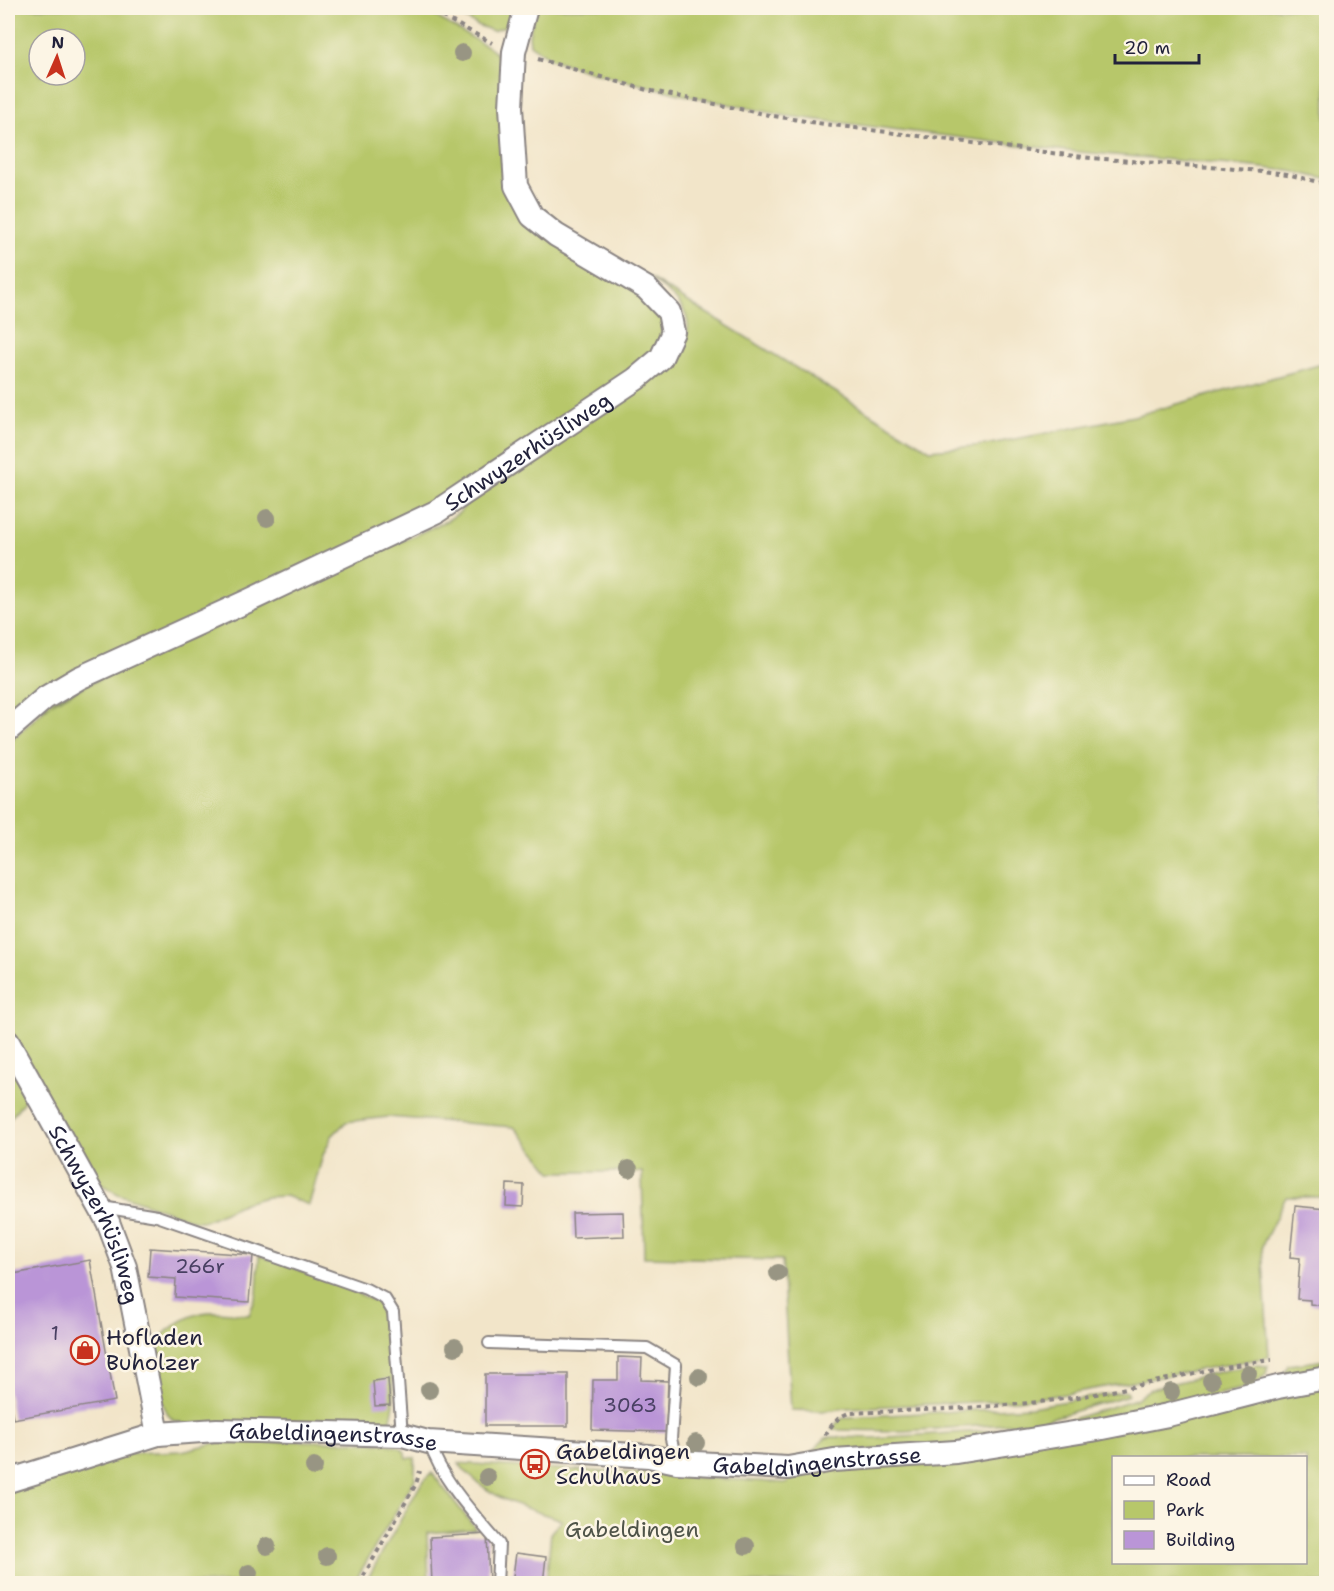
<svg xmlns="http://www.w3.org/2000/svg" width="1334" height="1591" font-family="'Shantell Sans',sans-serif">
	<rect width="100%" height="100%" fill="#fcf5e5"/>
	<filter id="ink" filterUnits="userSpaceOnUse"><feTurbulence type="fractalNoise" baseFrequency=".0167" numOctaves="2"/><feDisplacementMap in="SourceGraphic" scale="12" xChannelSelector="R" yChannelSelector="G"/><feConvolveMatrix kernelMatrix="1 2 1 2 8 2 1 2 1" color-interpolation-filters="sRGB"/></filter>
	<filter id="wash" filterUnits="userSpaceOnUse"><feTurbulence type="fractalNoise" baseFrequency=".008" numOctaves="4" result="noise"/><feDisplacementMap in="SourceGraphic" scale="24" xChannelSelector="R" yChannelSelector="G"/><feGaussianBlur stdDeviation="1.35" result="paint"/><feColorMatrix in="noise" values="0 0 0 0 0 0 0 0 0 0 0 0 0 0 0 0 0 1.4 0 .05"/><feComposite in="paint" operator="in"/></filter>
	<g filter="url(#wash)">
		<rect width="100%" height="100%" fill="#f2e5c9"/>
		<path fill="#b7c76a" stroke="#6c7452" stroke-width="1.5" fill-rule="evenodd" d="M 8,8 L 421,8 L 492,49 L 501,60 L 505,71 L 518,201 L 629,281 L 664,316 L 658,352 L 440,501 L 8,726 ZM 39,39 L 75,39 L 75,75 L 39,75 Z
			M 447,8 L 522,8 L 515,23 L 493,31 L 477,25 Z
			M 536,8 L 1326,8 L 1326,179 L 1290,171 L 1255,167 L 1067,151 L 787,116 L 684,95 L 598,74 L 551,59 L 530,44 L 529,35 Z
			M 638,271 L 930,450 L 985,445 L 1134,416 L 1326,363 L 1326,1197 L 1286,1197 L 1262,1246 L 1269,1357 L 1066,1394 L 1018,1400 L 847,1408 L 823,1411 L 791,1410 L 782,1260 L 644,1257 L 642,1172 L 552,1172 L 514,1127 L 388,1117 L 346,1122 L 332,1136 L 323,1155 L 309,1205 L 285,1196 L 266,1197 L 244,1203 L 205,1221 L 195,1221 L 118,1194 L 95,1181 L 43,1091 L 8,1025 L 8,743 L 56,699 L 448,520 L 459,513 L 468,502 L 657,374 C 679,355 701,333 679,303 C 671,292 650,279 638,271 Z
			M 8,1058 L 28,1096 L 8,1121 Z
			M 259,1255 L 335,1283 L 377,1302 L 385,1314 L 390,1339 L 394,1405 L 391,1419 L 386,1425 L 191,1425 C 185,1423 178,1423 173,1420 C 160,1410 151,1359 157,1344 C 163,1330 187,1316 202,1313 C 216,1310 234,1314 249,1315 L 257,1294 Z
			M 1326,1360 L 1326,1368 L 1287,1374 L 1285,1372 L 1288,1365 Z
			M 1257,1365 L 1268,1366 L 1266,1374 L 1253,1386 L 1153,1410 L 941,1447 L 811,1452 L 826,1438 L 831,1437 L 873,1438 L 1032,1428 L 1066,1421 L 1136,1399 L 1150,1389 L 1231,1369 Z
			M 1326,1385 L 1326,1583 L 546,1583 L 551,1532 L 562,1520 C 519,1506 488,1499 458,1463 L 788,1483 L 790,1477 ZM 1114,1458 L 1306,1458 L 1306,1562 L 1114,1562 Z
			M 1127,1391 L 1129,1395 L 1038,1422 L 903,1431 L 832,1430 L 832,1428 L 841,1419 L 851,1417 L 1031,1407 Z
			M 298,1441 C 321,1442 380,1439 399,1447 C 404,1449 406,1453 407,1458 L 415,1458 L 415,1479 L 354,1583 L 8,1584 L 8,1490 L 131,1453 L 182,1451 L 215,1443 Z
			M 432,1473 L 476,1529 L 427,1533 L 429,1583 L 365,1583 L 422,1482 Z"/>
		<g id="blocks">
			<path fill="#ba95d7" d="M 507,1184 L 524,1185 L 523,1207 L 506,1206 Z
				M 1295,1206 L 1326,1209 L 1326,1306 L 1310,1304 L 1310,1300 L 1297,1299 L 1300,1258 L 1290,1257 Z
				M 623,1212 L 624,1236 L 573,1238 L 572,1213 Z
				M 150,1248 L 253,1255 L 249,1302 L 175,1297 L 176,1279 L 148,1277 Z
				M 90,1260 L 115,1401 L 13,1419 L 8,1391 L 8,1275 Z
				M 618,1357 L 642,1358 L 641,1380 L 668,1381 L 666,1432 L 592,1430 L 593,1380 L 618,1380 Z
				M 485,1374 L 568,1374 L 568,1426 L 485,1426 Z
				M 388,1379 L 390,1405 L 375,1406 L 373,1381 Z
				M 487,1534 L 489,1583 L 432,1584 L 430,1537 Z
				M 516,1553 L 546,1557 L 543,1584 L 512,1584 Z"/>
		</g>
	</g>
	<g filter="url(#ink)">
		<use href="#blocks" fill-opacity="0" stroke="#8a8482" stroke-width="1.5"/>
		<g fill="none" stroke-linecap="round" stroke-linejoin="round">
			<g stroke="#8a8482" stroke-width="14">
				<path id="service" d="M 102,1207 L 157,1216 L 366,1289 L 385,1299 L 393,1312 L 402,1435
					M 489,1343 L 647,1348 L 676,1365 L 671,1439 L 677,1462
					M 429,1442 C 443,1482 472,1512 499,1544 L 497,1584"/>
			</g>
			<g stroke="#8a8482" stroke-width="26">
				<g id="minor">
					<path id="s1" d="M 8,730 L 45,698 L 79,678 L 250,600 L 436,512 L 636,379 L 661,358 L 673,332 L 669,312 L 646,288 L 556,235 L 532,216 L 516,186 L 511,107 L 514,52 L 526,8"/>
					<path id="s2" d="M 8,1042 L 108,1222 L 125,1267 L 158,1434"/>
					<path id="s3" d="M 8,1481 L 158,1434 L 217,1430 L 402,1435 L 428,1442 L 649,1456 L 677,1462 L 788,1468 L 834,1460 L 956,1452 L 1092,1430 L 1168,1415 L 1278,1387 L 1326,1378"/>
				</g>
			</g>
			<path stroke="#8a8482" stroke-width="4" stroke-dasharray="4.5 4.5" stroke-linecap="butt" d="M 427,8 L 492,43
				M 538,59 L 647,90 L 774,116 L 824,124 L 1091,158 L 1262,171 L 1287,174 L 1326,184
				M 825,1435 C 832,1425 837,1417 849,1413 C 925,1410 1002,1408 1078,1397 C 1143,1387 1206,1367 1272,1360
				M 359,1584 L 416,1484 L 420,1471"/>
			<use href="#service" stroke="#fff" stroke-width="10"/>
			<use href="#minor" stroke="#fff" stroke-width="22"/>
		</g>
		<g fill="#989583">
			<circle cx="462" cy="53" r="9"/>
			<circle cx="267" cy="518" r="9"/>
			<circle cx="629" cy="1169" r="9"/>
			<circle cx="778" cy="1273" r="9"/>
			<circle cx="455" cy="1347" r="9"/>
			<circle cx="1248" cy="1374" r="9"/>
			<circle cx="699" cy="1377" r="9"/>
			<circle cx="1211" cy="1381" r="9"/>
			<circle cx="429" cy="1390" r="9"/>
			<circle cx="1171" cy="1392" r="9"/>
			<circle cx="696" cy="1443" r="9"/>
			<circle cx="314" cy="1467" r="9"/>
			<circle cx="487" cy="1477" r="9"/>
			<circle cx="267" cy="1546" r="9"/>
			<circle cx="746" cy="1546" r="9"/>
			<circle cx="327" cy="1556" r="9"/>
			<circle cx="249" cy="1573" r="9"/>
		</g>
	</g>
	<defs>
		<g id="shop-ring" transform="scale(1.5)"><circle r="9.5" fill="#fcf5e5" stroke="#c8321e" stroke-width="1.5"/><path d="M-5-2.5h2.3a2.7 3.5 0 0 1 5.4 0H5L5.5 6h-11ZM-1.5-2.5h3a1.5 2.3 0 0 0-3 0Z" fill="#c8321e"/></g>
		<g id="bus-ring" transform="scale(1.5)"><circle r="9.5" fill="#fcf5e5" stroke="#c8321e" stroke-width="1.5"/><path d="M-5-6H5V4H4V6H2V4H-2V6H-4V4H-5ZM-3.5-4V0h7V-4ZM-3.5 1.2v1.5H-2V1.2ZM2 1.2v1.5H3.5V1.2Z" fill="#c8321e"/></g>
	</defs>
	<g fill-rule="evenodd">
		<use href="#shop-ring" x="85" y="1350"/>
		<use href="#bus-ring" x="535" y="1464"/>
	</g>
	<g text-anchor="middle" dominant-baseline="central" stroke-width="5" stroke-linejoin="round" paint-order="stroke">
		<g font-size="20" fill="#483f62">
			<text x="200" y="1266">266r</text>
			<text x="55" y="1333">1</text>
			<text x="630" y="1405">3063</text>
		</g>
		<g font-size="22" fill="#22223b" stroke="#fcf5e5">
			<text stroke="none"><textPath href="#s1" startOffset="592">Schwyzerhüsliweg</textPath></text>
			<text stroke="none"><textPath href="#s2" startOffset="194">Schwyzerhüsliweg</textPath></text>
			<text stroke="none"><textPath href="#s3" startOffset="333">Gabeldingenstrasse</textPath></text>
			<text stroke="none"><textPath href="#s3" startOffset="819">Gabeldingenstrasse</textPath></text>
		</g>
		<g font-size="22" fill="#22223b" stroke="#fcf5e5" text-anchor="start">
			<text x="106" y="1337">Hofladen<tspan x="106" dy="25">Buholzer</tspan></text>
			<text x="556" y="1451">Gabeldingen<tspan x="556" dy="25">Schulhaus</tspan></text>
		</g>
		<g font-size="22" fill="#4f5449" stroke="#fcf5e5">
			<text x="632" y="1529">Gabeldingen</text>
		</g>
	</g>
	<rect width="1334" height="1591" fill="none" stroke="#fcf5e5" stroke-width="30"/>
	<rect x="1112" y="1456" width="195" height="108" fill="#fcf5e5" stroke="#a5a1a1" stroke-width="1.5"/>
	<rect x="1124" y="1476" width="30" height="9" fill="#ffffff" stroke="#a5a1a1" stroke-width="1.5"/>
	<text x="1166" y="1486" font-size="18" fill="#22223b">Road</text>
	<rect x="1124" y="1501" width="30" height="18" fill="#b7c76a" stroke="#a5a1a1" stroke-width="1.5"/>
	<text x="1166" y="1516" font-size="18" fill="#22223b">Park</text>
	<rect x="1124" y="1531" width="30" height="18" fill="#ba95d7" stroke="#a5a1a1" stroke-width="1.5"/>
	<text x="1166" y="1546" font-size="18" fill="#22223b">Building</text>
	<g transform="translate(57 57) rotate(3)"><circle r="28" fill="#fcf5e5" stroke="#a5a1a1" stroke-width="1.5"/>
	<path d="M0-4.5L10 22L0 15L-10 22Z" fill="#c8321e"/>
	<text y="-9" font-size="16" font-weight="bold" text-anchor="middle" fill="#22223b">N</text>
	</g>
	<path d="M1115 54v9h84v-9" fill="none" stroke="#22223b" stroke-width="3"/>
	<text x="1124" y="54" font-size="18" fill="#22223b" stroke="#fcf5e5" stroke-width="4.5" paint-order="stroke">20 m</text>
</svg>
